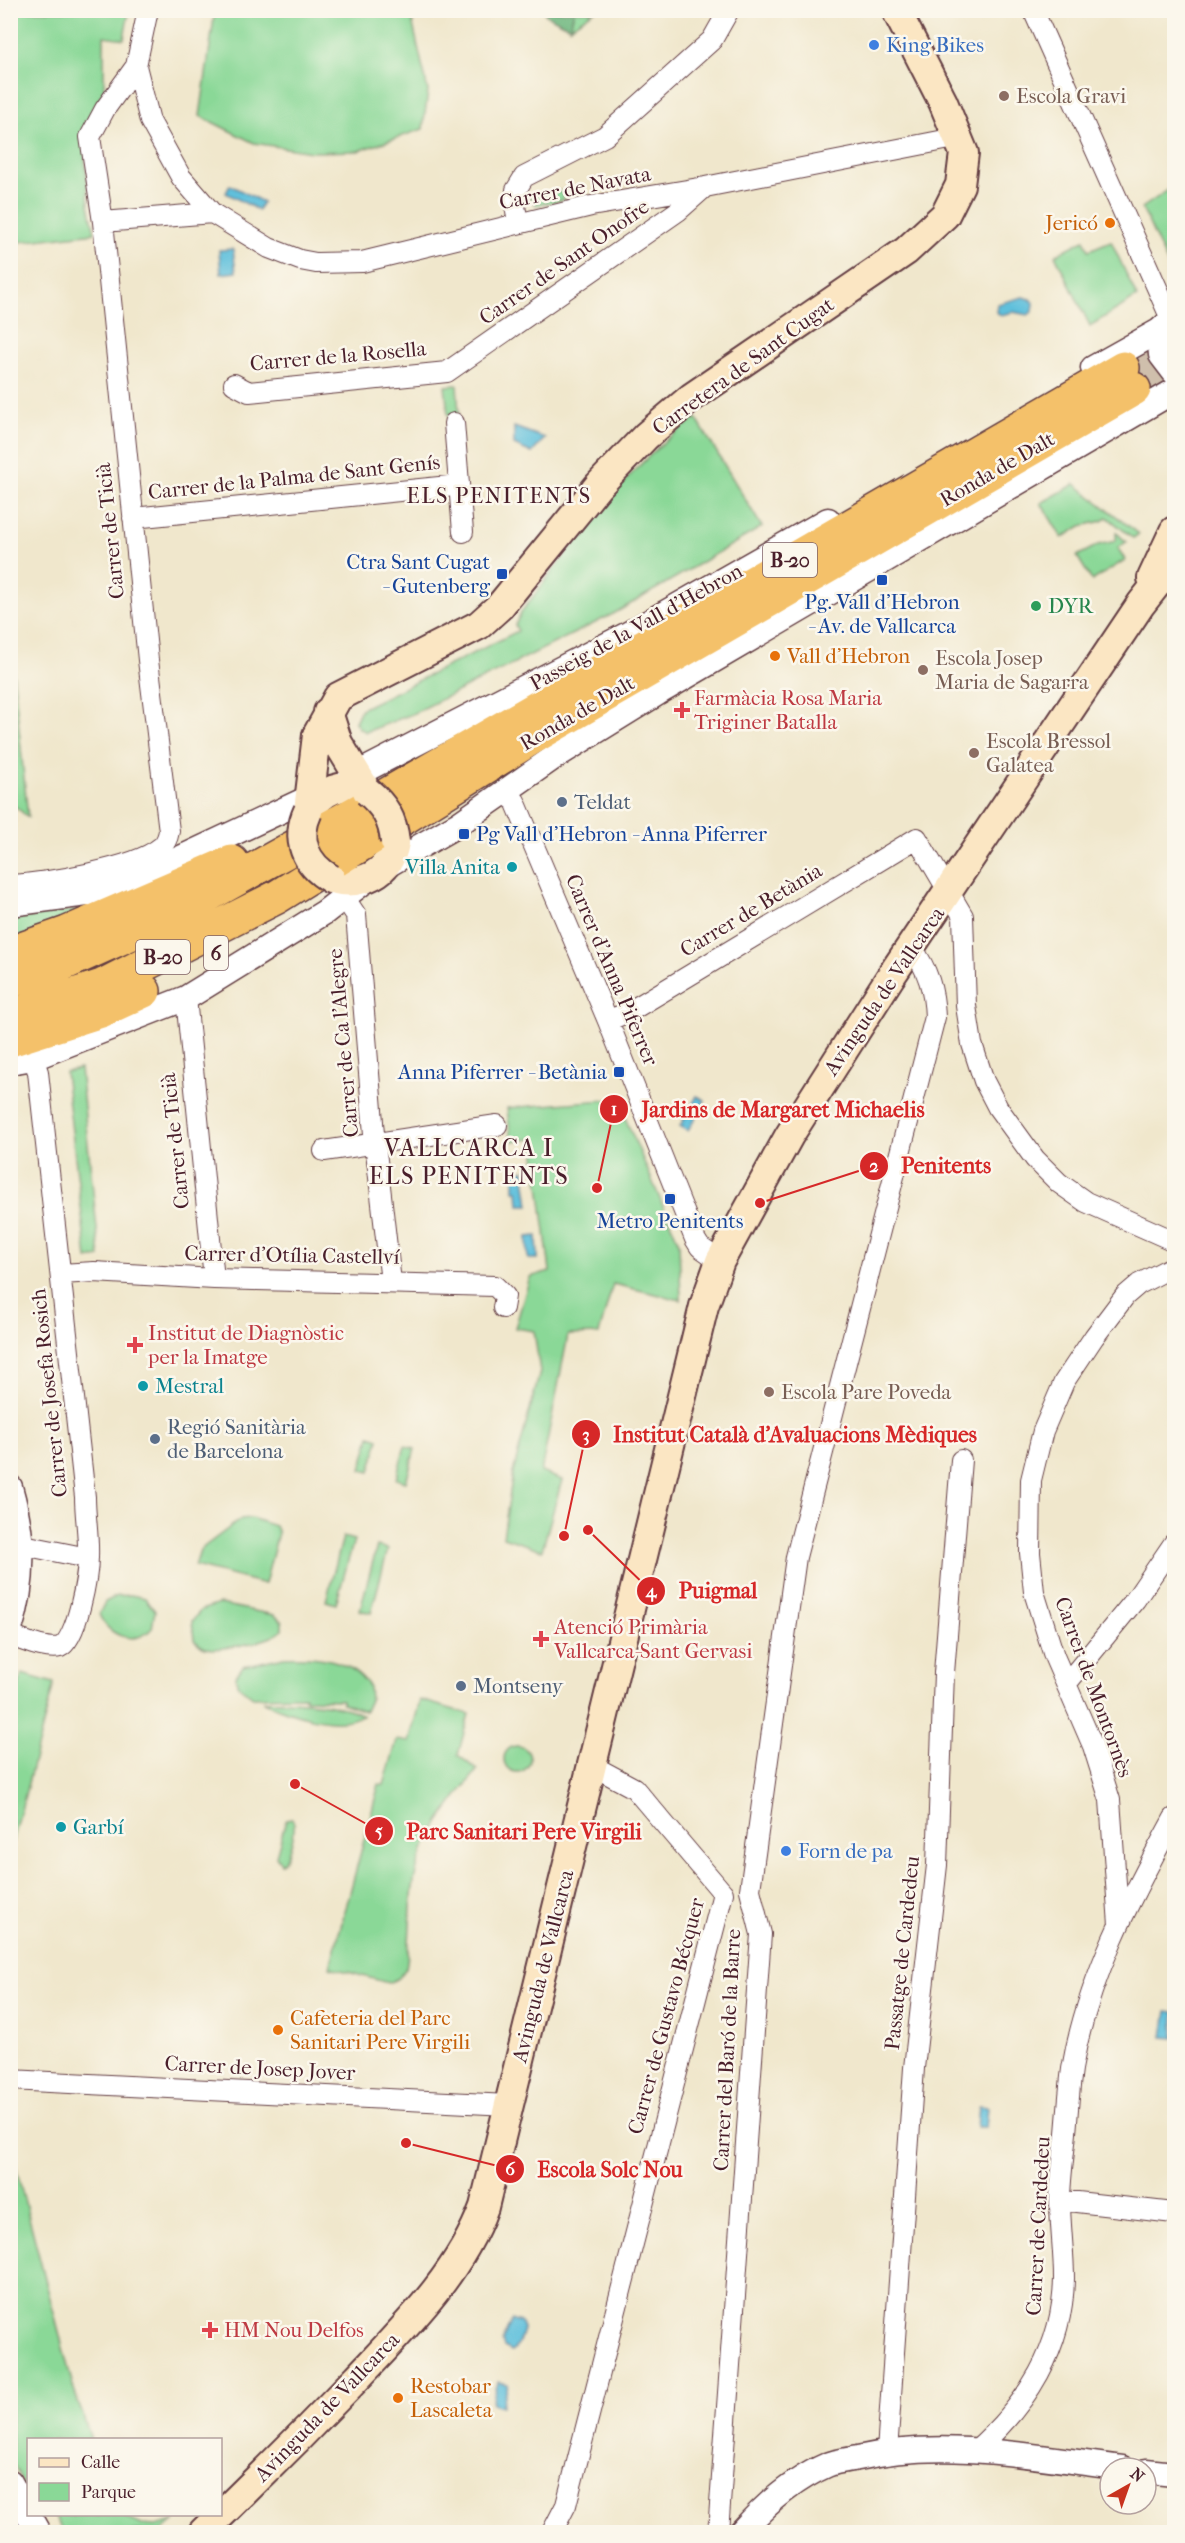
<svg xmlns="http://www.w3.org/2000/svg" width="1185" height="2543" font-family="'IM FELL French Canon',serif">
	<rect width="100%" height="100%" fill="#fbf7ec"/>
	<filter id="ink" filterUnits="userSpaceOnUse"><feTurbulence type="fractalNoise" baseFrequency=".0167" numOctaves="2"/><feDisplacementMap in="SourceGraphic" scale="12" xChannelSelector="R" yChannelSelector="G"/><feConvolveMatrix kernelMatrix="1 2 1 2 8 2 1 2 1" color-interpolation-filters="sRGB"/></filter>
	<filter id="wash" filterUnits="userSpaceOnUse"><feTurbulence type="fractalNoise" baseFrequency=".008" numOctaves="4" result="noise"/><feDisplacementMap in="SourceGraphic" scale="24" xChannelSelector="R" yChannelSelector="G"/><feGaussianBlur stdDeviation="1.35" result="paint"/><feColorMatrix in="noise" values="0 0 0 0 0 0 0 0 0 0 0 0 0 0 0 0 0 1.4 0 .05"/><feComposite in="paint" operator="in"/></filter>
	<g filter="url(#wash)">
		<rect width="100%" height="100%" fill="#f0e7cc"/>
		<path fill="#8ad897" stroke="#6a7c61" stroke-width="1.5" d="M 11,11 L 129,11 L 124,39 L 104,36 L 104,90 L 89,117 L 83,133 L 89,205 L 95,233 L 11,243 Z
			M 215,11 L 410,11 L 428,91 L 423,129 L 358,151 L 312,152 L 254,143 L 200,116 Z
			M 574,11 L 594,11 L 570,27 Z
			M 1174,186 L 1174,278 L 1142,208 Z
			M 562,191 L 564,200 L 536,205 L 529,196 Z
			M 1084,240 L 1089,250 L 1111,241 L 1137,297 L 1090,326 L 1055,255 Z
			M 457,385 L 459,414 L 448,415 L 445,386 Z
			M 696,418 L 762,527 L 615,613 L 412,714 L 366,732 L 359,728 L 355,722 L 361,709 L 518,631 L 515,625 L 522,611 C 571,549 629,461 696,418 Z
			M 1075,484 L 1139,534 L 1133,538 L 1107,517 L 1102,521 L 1081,526 L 1062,538 L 1041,503 Z
			M 1116,532 L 1126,542 L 1118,548 L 1125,560 L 1092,581 L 1077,556 L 1098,545 L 1116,541 Z
			M 10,641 L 28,817 L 11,803 Z
			M 90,908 L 11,945 L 11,919 Z
			M 80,1069 L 100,1257 L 87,1259 L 65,1072 Z
			M 617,1099 L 679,1243 L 681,1300 L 613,1284 L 599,1334 L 568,1335 L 541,1472 L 562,1480 L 542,1550 L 503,1537 L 513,1473 L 540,1372 L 534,1331 L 515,1328 L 530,1277 L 550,1271 L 533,1139 L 511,1141 L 507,1108 Z
			M 370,1436 L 379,1439 L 370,1472 L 361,1470 Z
			M 405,1446 L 415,1449 L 406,1482 L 396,1479 Z
			M 251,1518 L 275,1526 L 278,1533 L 265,1584 L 195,1566 L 200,1551 L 205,1546 L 241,1519 Z
			M 343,1537 L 354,1540 L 336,1604 L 326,1601 Z
			M 377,1546 L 388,1549 L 371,1613 L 360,1610 Z
			M 131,1595 L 145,1598 L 155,1611 L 152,1628 C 136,1647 107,1636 99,1614 L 105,1602 L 117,1596 Z
			M 220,1604 L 274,1615 L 282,1621 L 282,1630 C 274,1641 219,1651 205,1648 C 200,1646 198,1643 194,1640 L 192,1621 L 201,1610 Z
			M 284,1657 C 316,1656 349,1657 369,1686 L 370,1700 L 365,1711 L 342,1703 L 342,1700 L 305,1699 L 305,1696 L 253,1697 L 237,1685 L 236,1676 L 243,1666 Z
			M 22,1674 L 54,1683 L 11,1849 L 11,1718 Z
			M 420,1700 L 469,1714 L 458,1755 L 477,1770 C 454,1802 425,1833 416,1872 C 408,1903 412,1936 406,1968 L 399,1978 L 388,1983 L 330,1967 L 379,1784 L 384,1785 L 397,1740 L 409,1742 Z
			M 262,1701 C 287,1700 341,1702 362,1715 C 338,1731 286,1712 262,1701 Z
			M504 1759a13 13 0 1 1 26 0a13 13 0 1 1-26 0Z
			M 292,1819 C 298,1825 289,1859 281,1863 L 276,1856 L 286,1820 Z
			M 10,2145 L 74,2390 L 91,2439 L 28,2440 L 28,2494 L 11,2459 Z
			M 54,2515 L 120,2515 L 142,2525 L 156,2526 L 175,2521 L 160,2532 L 64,2532 Z"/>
		<path fill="#6fb880" stroke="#5c6c56" stroke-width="1.5" d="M 544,11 L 574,11 L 570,27 L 546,15 Z"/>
		<path fill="#5ec0dc" stroke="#547084" stroke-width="1.5" d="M 230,185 L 263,202 L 258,210 L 226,193 Z
			M 233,249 L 236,272 L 221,274 L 219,250 Z
			M 1023,297 L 1030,299 L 1034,304 L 1033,311 L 1028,315 L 1013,312 L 1001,315 L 996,312 L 997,304 Z
			M 514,427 L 545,438 L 532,453 L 514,445 Z
			M 697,1096 L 705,1100 L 688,1131 L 680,1126 Z
			M 524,1170 L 529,1205 L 519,1205 L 518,1191 L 514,1191 L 514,1171 Z
			M 537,1236 L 538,1259 L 528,1259 L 527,1237 Z
			M 1167,2011 L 1174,2012 L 1174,2038 L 1163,2037 Z
			M 979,2106 L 988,2107 L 986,2127 L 977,2127 Z
			M 512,2320 L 520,2322 L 523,2329 L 518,2345 L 512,2351 L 504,2347 L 502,2341 Z
			M 498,2382 L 508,2384 L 502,2406 L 492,2403 Z"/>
	</g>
	<g filter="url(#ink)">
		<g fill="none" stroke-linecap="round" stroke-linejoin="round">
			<path stroke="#cfbfac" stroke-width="33" stroke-dasharray="33 16" stroke-linecap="butt" d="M 1123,368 L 1174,338
				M 1134,389 L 1174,365"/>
			<g stroke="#633d43" stroke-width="22">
				<path id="minor" d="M 148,10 L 136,66 L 150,121 L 181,177 L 212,213 L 269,248 L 300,260 L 316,263 L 362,262 L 591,206 L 705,187 L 960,137
					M 1033,10 L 1171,319
					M 103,222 L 212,213
					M 518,223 L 515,206 L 516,190 L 524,177 L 605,136 L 712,40 L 729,10
					M 234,384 L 249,392 L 447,372 L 678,211 L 705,187
					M 454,423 L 463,532
					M 133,518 L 459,485
					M 504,792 L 515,801 L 608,1021 L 695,1239 L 700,1247 L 720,1261
					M 10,885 C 45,883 135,869 161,847 C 166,843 168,837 169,831 L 148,660 L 103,222 L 90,137 L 105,109 L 136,66
					M 336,885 L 356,915 L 374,1134 L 391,1282
					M 186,998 L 214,1279
					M 608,1021 L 632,1010 L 917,838 L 963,916 L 966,1006 L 972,1044 L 984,1081 L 998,1108 L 1035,1159 L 1059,1183 L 1086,1202 L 1174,1241
					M 324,1151 L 497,1125
					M 61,1274 L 94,1272 L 214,1279 L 495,1286 L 505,1296 L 503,1308
					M 23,1545 L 88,1558
					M 10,1636 C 23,1640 47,1651 60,1647 C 77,1640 88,1575 88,1557 C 89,1537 85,1517 85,1497 L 38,1072 L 33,1058
					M 1067,1683 L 1135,1600 L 1174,1543
					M 593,1766 L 634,1788 L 723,1893
					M 1119,1925 L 1110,1800 L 1093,1746 L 1054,1656 L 1034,1592 L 1030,1553 L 1031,1480 L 1043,1431 L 1064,1382 L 1094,1337 L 1125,1296 L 1139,1284 L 1174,1266
					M 10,2080 L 508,2105
					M 1060,2200 L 1174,2213
					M 976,2450 C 1027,2404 1063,2349 1064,2278 C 1064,2252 1060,2226 1060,2201 C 1060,2178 1064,2155 1066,2133 C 1068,2112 1069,2090 1072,2069 C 1087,1979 1131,1897 1174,1818
					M 887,2452 L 914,2068 L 937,1865 L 944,1673 L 961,1460
					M 552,2532 L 566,2505 L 723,1893
					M 718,2532 L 761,1934 L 750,1890 L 796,1557 L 935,1017 C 934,990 928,970 912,948"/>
			</g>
			<g stroke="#633d43" stroke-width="27">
				<path id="tertiary" d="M 1159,331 L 1161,355 L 1174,372
					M 1093,368 L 1159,331 L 1174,318
					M 344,785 L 357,774 L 628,634 L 828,520
					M 384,867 L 457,825 L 553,758 L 658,693 L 1174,391
					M 10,904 L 87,894 L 138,878 L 302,801 L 322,795
					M 10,1062 L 33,1058 L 186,998 L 325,912 L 366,880
					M 10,1487 C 24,1536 26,1580 10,1629
					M 1146,2471 L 1174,2474
					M 10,2482 L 38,2532
					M 741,2532 C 764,2506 795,2479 827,2465 C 836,2461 848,2460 858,2458 C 944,2438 1036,2457 1122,2468"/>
			</g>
			<g stroke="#633d43" stroke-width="32">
				<path id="secondary" d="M 1152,578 L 1174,531
					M 328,712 L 338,743 L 367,791
					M 308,811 L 317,735 L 338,697 L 479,625 L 500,606 L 599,485 L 646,436 L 692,397 L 906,251 L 945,215 L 960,185 L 964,153 L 943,102 L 896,10
					M 308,811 C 325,789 340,782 367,791
					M 331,879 C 361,887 390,874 395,842
					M 203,2532 C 255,2482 307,2430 357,2378 C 405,2327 460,2273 484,2207 L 704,1306 L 720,1261 L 789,1136 L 891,976 L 1141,604 L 1174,562"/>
			</g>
			<g stroke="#633d43" stroke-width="36">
				<path id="trunk" d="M 10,953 L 67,933 L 232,862
					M 10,981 L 52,969 L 172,915 L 364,808 L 1123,368
					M 10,1016 L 102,986 L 277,897 L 532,738 L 1134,389
					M 10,1040 L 101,1011 L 144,991"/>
			</g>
			<use href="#minor" stroke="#fff" stroke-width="20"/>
			<use href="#tertiary" stroke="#fff" stroke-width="24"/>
			<use href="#secondary" stroke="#fbe6c3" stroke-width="28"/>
			<use href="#trunk" stroke="#f4c16a" stroke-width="33"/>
			<g stroke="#633d43" stroke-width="32" stroke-linecap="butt">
				<path id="secondary-bridge" d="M 367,791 C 384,805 393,819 395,842
					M 308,811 C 295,839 305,864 331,879"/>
			</g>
			<use href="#secondary-bridge" stroke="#fbe6c3" stroke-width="28"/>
		</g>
	</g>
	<g fill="#3f7fe0" stroke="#fbf7ec" stroke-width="2">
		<circle cx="874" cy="45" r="6"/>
		<circle cx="786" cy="1851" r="6"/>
	</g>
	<g fill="#8d6e63" stroke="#fbf7ec" stroke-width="2">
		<circle cx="1004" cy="96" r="6"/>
		<circle cx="923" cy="670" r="6"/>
		<circle cx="974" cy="753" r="6"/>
		<circle cx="769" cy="1392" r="6"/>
	</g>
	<g fill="#e8710a" stroke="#fbf7ec" stroke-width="2">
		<circle cx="1110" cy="223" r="6"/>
		<circle cx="775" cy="656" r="6"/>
		<circle cx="278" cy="2030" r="6"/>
		<circle cx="398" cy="2398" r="6"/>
	</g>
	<g fill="#1a4fb4" stroke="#fbf7ec" stroke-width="2">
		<rect x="496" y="568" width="12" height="12" rx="3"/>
		<rect x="876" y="574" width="12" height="12" rx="3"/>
		<rect x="458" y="828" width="12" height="12" rx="3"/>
		<rect x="613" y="1066" width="12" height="12" rx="3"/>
		<rect x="664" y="1193" width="12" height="12" rx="3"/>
	</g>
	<circle fill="#2e9e5b" stroke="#fbf7ec" stroke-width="2" cx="1036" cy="606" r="6"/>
	<g fill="#e0444e" stroke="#fbf7ec" stroke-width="2">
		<path d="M679 701h6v6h6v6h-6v6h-6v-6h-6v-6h6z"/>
		<path d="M132 1336h6v6h6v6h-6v6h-6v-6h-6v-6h6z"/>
		<path d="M538 1630h6v6h6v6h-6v6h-6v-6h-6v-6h6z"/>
		<path d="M207 2321h6v6h6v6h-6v6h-6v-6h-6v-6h6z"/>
	</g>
	<g fill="#5c6f8a" stroke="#fbf7ec" stroke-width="2">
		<circle cx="562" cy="802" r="6"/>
		<circle cx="155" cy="1439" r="6"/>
		<circle cx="461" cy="1686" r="6"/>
	</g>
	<g fill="#0f9aa8" stroke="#fbf7ec" stroke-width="2">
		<circle cx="512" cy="867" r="6"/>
		<circle cx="143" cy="1386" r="6"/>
		<circle cx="61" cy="1827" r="6"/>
	</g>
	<g text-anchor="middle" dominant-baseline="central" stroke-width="5" stroke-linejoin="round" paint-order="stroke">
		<g fill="#fbf7ec" stroke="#7f6065" stroke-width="1.5">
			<rect x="763" y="543" width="54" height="34" rx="4.5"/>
			<rect x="204" y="936" width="24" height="34" rx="4.5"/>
			<rect x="136" y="940" width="54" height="34" rx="4.5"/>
		</g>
		<g font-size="20" font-weight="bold" fill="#4a1f2b">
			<text x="790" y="560">B-20</text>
			<text x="216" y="953">6</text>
			<text x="163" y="957">B-20</text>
		</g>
		<g font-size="21" fill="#366cbe" stroke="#fbf7ec" text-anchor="start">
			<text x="886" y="45">King Bikes</text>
			<text x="798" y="1851">Forn de pa</text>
		</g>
		<g font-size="21" fill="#785e54" stroke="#fbf7ec" text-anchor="start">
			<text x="1016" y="96">Escola Gravi</text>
			<text x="935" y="658">Escola Josep<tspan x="935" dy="24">Maria de Sagarra</tspan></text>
			<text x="986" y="741">Escola Bressol<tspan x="986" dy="24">Galatea</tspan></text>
			<text x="781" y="1392">Escola Pare Poveda</text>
		</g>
		<g font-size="21" fill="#4a1f2b" stroke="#fbf7ec">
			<text transform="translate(575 188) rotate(-11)">Carrer de Navata</text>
			<text transform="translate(564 262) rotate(-35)">Carrer de Sant Onofre</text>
			<text transform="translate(338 356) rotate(-5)">Carrer de la Rosella</text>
			<text transform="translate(743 366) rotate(-36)">Carretera de Sant Cugat</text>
			<text transform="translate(997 469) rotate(-30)">Ronda de Dalt</text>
			<text transform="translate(294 477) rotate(-6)">Carrer de la Palma de Sant Genís</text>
			<text transform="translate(110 531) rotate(-96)">Carrer de Ticià</text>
			<text transform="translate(636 627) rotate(-29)">Passeig de la Vall d'Hebron</text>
			<text transform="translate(577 713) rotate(-30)">Ronda de Dalt</text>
			<text transform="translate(751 910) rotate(-31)">Carrer de Betània</text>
			<text transform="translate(612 970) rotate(67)">Carrer d'Anna Piferrer</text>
			<text transform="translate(884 991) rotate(-56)">Avinguda de Vallcarca</text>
			<text transform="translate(343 1043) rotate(-95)">Carrer de Ca l'Alegre</text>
			<text transform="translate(175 1141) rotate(-96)">Carrer de Ticià</text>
			<text transform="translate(292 1255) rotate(1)">Carrer d'Otília Castellví</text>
			<text transform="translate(49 1393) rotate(-96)">Carrer de Josefa Rosich</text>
			<text transform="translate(1094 1687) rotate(70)">Carrer de Montornès</text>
			<text transform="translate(902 1953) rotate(-84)">Passatge de Cardedeu</text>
			<text transform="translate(543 1966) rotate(-76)">Avinguda de Vallcarca</text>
			<text transform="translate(666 2016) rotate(-75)">Carrer de Gustavo Bécquer</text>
			<text transform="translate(727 2050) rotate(-87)">Carrer del Baró de la Barre</text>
			<text transform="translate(260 2068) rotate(3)">Carrer de Josep Jover</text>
			<text transform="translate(1038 2226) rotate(-87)">Carrer de Cardedeu</text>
			<text transform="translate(327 2407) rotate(-46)">Avinguda de Vallcarca</text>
		</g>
		<g font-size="21" fill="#c56008" stroke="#fbf7ec" text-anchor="start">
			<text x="1098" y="223" text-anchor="end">Jericó</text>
			<text x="787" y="656">Vall d'Hebron</text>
			<text x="290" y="2018">Cafeteria del Parc<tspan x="290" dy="24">Sanitari Pere Virgili</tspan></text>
			<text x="410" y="2386">Restobar<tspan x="410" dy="24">Lascaleta</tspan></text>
		</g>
		<g font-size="21" fill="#164399" stroke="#fbf7ec" text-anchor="end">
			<text x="490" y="562">Ctra Sant Cugat<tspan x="490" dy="24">- Gutenberg</tspan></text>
			<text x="882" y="602" text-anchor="middle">Pg. Vall d'Hebron<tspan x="882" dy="24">- Av. de Vallcarca</tspan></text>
			<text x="476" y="834" text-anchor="start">Pg Vall d'Hebron - Anna Piferrer</text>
			<text x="607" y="1072">Anna Piferrer - Betània</text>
			<text x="670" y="1221" text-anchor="middle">Metro Penitents</text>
		</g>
		<g font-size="21" fill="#27864d" stroke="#fbf7ec" text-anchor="start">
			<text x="1048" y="606">DYR</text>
		</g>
		<g font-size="21" fill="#be3a42" stroke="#fbf7ec" text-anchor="start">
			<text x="694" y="698">Farmàcia Rosa Maria<tspan x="694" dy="24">Triginer Batalla</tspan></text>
			<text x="148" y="1333">Institut de Diagnòstic<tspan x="148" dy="24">per la Imatge</tspan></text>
			<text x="554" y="1627">Atenció Primària<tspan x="554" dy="24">Vallcarca-Sant Gervasi</tspan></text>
			<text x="224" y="2330">HM Nou Delfos</text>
		</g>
		<g font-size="21" fill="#4e5e75" stroke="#fbf7ec" text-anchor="start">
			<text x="574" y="802">Teldat</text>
			<text x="167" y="1427">Regió Sanitària<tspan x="167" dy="24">de Barcelona</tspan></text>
			<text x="473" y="1686">Montseny</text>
		</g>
		<g font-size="21" fill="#0d838f" stroke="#fbf7ec" text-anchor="start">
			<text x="500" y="867" text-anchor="end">Villa Anita</text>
			<text x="155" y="1386">Mestral</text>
			<text x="73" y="1827">Garbí</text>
		</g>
		<g font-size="22" letter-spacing="1.5" fill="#4a1f2b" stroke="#fbf7ec">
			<text x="499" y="496">ELS PENITENTS</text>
		</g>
		<g font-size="24" letter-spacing="1.5" fill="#4a1f2b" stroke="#fbf7ec">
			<text x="469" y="1148">VALLCARCA I<tspan x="469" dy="28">ELS PENITENTS</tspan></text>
		</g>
	</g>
	<path fill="none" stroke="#d62828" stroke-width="2" d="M597 1188L614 1109M760 1203L874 1166M564 1536L586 1434M588 1530L651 1591M295 1784L379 1831M406 2143L510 2169"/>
	<g fill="#d62828" stroke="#fbf7ec" stroke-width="2">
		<circle cx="597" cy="1188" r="6"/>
		<circle cx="760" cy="1203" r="6"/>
		<circle cx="564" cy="1536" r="6"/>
		<circle cx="588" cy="1530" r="6"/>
		<circle cx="295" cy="1784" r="6"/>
		<circle cx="406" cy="2143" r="6"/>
		<circle cx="614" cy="1109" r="15"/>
		<circle cx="874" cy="1166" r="15"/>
		<circle cx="586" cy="1434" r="15"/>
		<circle cx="651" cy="1591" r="15"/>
		<circle cx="379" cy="1831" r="15"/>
		<circle cx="510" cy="2169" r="15"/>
	</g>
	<g font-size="18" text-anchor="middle" font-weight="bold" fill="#fff">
		<text x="614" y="1115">1</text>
		<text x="874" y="1172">2</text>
		<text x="586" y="1441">3</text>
		<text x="651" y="1597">4</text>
		<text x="379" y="1837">5</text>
		<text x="510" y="2175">6</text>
	</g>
	<g font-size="22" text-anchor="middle" font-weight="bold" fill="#d62828" stroke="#fbf7ec" stroke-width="5" stroke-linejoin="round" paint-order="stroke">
		<text x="783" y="1117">Jardins de Margaret Michaelis</text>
		<text x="946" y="1173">Penitents</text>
		<text x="795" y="1442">Institut Català d'Avaluacions Mèdiques</text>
		<text x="718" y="1598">Puigmal</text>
		<text x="524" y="1839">Parc Sanitari Pere Virgili</text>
		<text x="610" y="2177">Escola Solc Nou</text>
	</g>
	<rect width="1185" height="2543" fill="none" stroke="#fbf7ec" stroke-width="36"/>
	<rect x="27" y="2438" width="195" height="78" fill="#fbf7ec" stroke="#b4a19f" stroke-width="1.5"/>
	<rect x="39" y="2458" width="30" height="9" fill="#fbe6c3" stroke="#b4a19f" stroke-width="1.5"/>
	<text x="81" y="2468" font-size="18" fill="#4a1f2b">Calle</text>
	<rect x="39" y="2483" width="30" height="18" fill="#8ad897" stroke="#b4a19f" stroke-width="1.5"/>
	<text x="81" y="2498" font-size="18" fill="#4a1f2b">Parque</text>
	<g transform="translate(1128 2486) rotate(40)"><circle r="28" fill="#fbf7ec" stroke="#b4a19f" stroke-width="1.5"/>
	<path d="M0-4.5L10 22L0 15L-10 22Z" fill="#c8321e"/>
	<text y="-9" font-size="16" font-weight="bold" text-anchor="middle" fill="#4a1f2b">N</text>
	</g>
</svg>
